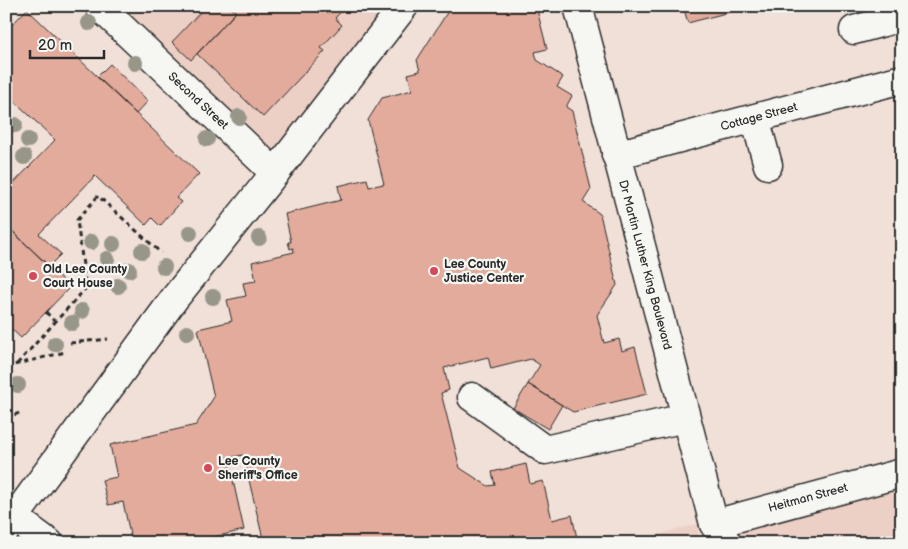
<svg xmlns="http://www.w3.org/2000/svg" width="908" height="549" font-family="'Balsamiq Sans',sans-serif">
	<rect width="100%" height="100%" fill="#f0e0d8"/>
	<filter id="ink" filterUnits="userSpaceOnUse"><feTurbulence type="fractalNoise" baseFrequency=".02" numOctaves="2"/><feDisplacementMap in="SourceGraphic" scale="10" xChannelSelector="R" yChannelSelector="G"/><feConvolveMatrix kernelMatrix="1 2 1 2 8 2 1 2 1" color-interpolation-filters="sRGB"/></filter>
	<g filter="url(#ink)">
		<path fill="#ecd0c6" d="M 119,6 L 385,6 L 333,77 L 274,153 Z
			M 902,486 L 902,543 L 744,543 L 736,531 Z
			M 697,524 L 699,527 L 697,543 L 628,543 Z"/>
		<path fill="#e3ab9b" stroke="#2b2b2b" d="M 206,6 L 229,6 L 236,12 L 191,60 L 172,42 Z
			M 229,6 L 346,6 L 335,18 L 342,25 L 321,48 L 325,51 L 263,117 L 197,54 L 236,12 Z
			M 457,6 L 536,6 L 547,49 L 535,52 L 537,60 L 563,77 L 557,87 L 572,96 L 566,107 L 572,111 L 591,189 L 583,202 L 600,214 L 617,285 L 597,315 L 604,343 L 619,339 L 622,351 L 635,347 L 647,394 L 573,412 L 528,384 L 540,365 L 531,359 L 491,369 L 488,357 L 444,368 L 449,390 L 441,393 L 460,468 L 488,486 L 495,485 L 492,472 L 526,464 L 530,484 L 543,481 L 552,520 L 572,515 L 578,543 L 264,543 L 243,455 L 228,458 L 244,530 L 188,543 L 132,543 L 123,502 L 108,505 L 102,480 L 117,477 L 110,445 L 196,425 L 214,397 L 198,329 L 232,321 L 227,300 L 246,296 L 243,283 L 256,281 L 252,262 L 294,252 L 293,248 L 290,249 L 288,242 L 291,242 L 285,214 L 341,200 L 338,186 L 367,179 L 369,187 L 384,184 L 368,120 L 382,98 L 412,90 L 408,74 L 420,71 L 417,60 L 450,8 Z
			M 683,6 L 752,6 L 688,23 Z
			M 27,9 L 199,174 L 176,198 L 181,202 L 160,226 L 152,218 L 146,225 L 95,176 L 39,234 L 61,254 L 49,266 L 6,225 L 6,191 L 55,140 L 6,93 L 6,31 Z
			M 110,64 L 148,101 L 136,114 L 97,77 Z
			M 6,93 L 13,100 L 6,107 Z
			M 6,225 L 70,287 L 21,338 L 6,324 Z
			M 528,384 L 562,405 L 548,429 L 513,408 Z"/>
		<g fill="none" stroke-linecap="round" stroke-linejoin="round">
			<g stroke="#2b2b2b" stroke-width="31">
				<path id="minor" d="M 99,6 L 275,173
					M 854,30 L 902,17
					M 755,118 L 768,165
					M 616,155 L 902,79
					M 472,397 L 545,450 L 685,418
					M 714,524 L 902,473"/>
			</g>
			<g stroke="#2b2b2b" stroke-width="31">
				<path id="major" d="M 578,6 L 714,524 L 727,543
					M 15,518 L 49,543
					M 6,529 L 174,299 L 275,173 L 404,6"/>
			</g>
			<path stroke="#2b2b2b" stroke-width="3" stroke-dasharray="5 4" stroke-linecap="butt" d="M 6,183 L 11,186
				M 46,312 L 55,322
				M 70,343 L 108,339
				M 17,364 L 86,288 L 77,220 L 98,196 L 161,253
				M 6,367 L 65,352
				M 6,418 L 22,412"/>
			<use href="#minor" stroke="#f6f6f2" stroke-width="28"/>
			<use href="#major" stroke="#f6f6f2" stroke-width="28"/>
		</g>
		<g fill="#989689">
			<circle cx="89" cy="23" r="8"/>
			<circle cx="135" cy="63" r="8"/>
			<circle cx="239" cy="117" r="8"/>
			<circle cx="15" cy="125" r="8"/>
			<circle cx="207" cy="139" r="8"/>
			<circle cx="28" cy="140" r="8"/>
			<circle cx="24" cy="157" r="8"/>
			<circle cx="190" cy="233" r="8"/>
			<circle cx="259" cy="238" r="8"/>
			<circle cx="91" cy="242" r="8"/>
			<circle cx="113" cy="244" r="8"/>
			<circle cx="142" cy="251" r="8"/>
			<circle cx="107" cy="259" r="8"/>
			<circle cx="164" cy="267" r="8"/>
			<circle cx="129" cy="270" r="8"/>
			<circle cx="118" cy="286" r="8"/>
			<circle cx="213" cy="297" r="8"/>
			<circle cx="82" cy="311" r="8"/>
			<circle cx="72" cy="323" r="8"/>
			<circle cx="187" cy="333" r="8"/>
			<circle cx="55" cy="344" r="8"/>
			<circle cx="18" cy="385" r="8"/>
		</g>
	</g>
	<g fill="#d1495b" stroke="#f6f6f2" stroke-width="2">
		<circle cx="434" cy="271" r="5"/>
		<circle cx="33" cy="276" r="5"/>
		<circle cx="208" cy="468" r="5"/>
	</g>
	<g text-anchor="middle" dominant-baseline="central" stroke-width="4.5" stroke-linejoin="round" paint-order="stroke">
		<g font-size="12" fill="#2b2b2b" stroke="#f6f6f2">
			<text transform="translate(198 101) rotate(43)">Second Street</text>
			<text transform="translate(759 117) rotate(-15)">Cottage Street</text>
			<text transform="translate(645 265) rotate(75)">Dr Martin Luther King Boulevard</text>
			<text transform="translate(808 498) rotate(-15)">Heitman Street</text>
		</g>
		<g font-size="12" font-weight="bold" fill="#2b2b2b" stroke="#f6f6f2" text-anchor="start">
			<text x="444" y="264">Lee County<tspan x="444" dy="14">Justice Center</tspan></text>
			<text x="43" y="269">Old Lee County<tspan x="43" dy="14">Court House</tspan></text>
			<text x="218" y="461">Lee County<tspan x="218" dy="14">Sheriff's Office</tspan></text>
		</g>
	</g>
	<rect width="908" height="549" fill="none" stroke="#f6f6f2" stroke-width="25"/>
	<rect x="12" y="12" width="883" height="524" fill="none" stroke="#2b2b2b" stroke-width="2" filter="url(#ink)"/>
	<path d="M30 50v8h74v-8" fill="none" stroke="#2b2b2b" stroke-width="2.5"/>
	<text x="38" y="50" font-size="15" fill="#2b2b2b" stroke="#f6f6f2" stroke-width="4" paint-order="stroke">20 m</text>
</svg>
